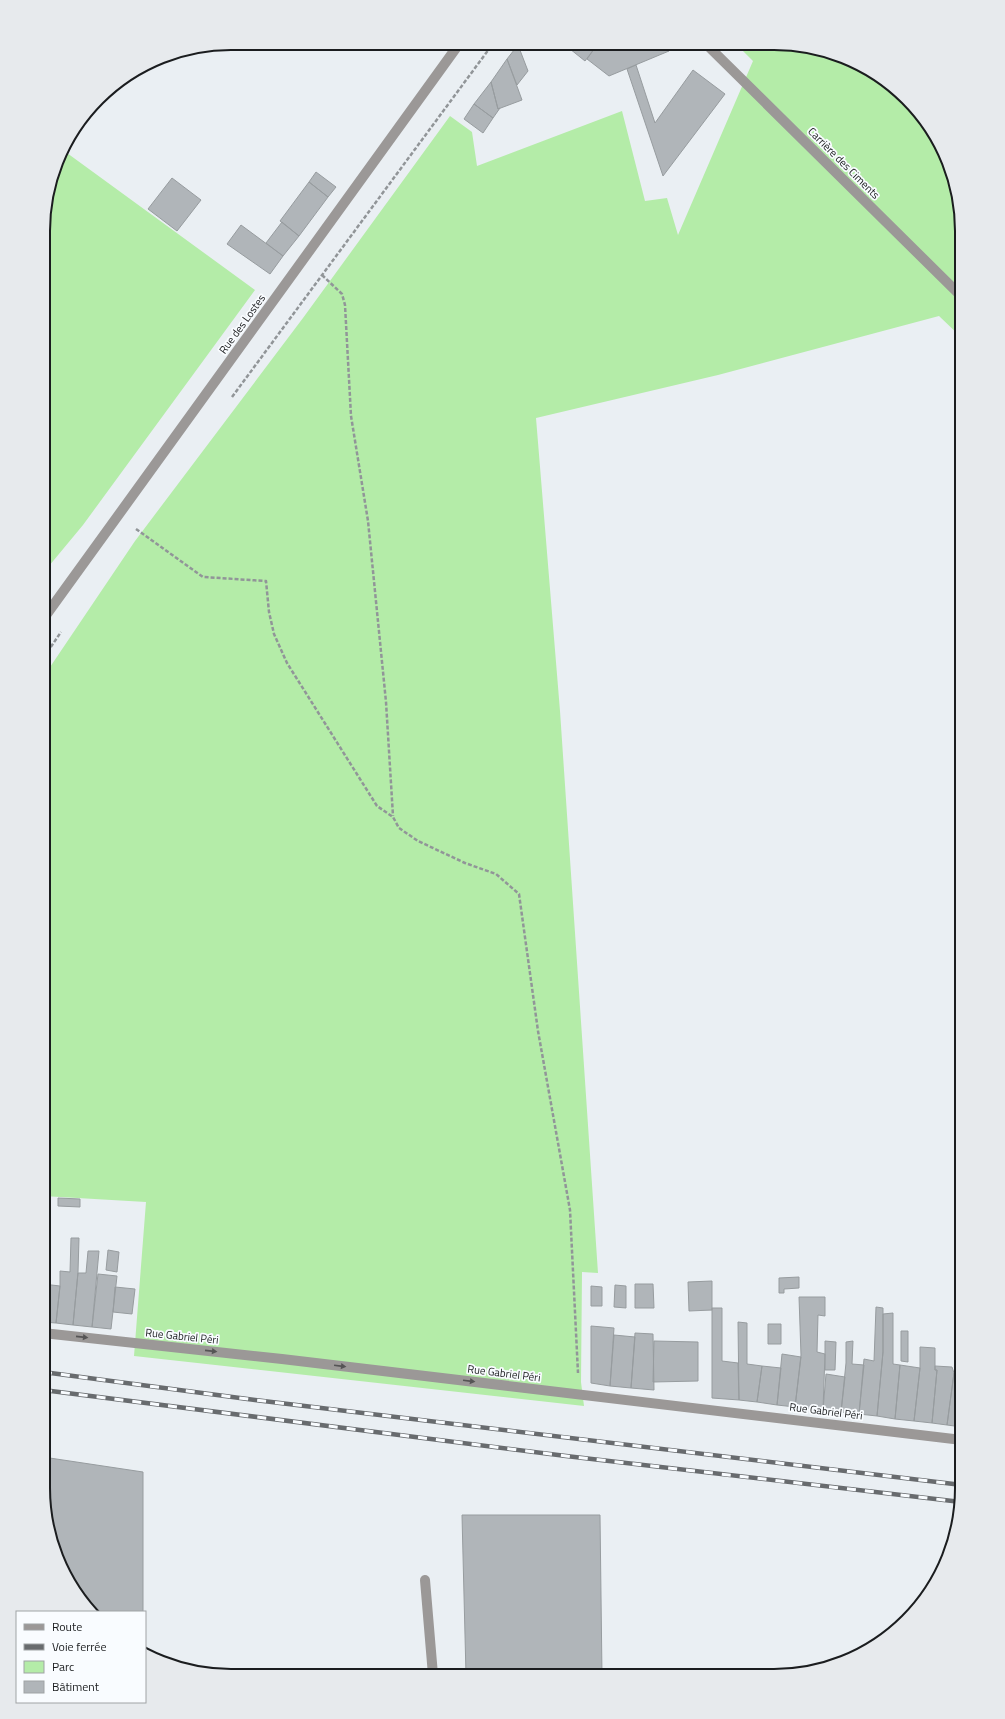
<svg xmlns="http://www.w3.org/2000/svg" width="1005" height="1719" font-family="'Titillium Web',sans-serif">
	<rect width="100%" height="100%" fill="#eaeff3"/>
	<path fill="#b4eca8" d="M 741,46 L 810,47 L 857,62 L 898,90 L 930,126 L 952,170 L 962,231 L 962,338 L 939,316 L 718,375 L 536,418 L 560,711 L 598,1273 L 582,1272 L 581,1382 L 584,1406 L 134,1356 L 146,1202 L 43,1196 L 44,676 L 135,541 L 303,318 L 450,116 L 472,132 L 477,166 L 622,111 L 645,201 L 667,198 L 678,235 L 753,61 L 740,48 Z
		M 67,153 L 255,290 L 83,525 L 44,572 L 45,207 L 60,157 Z"/>
	<path fill="#b0b5b9" stroke="#979c9f" d="M 518,45 L 528,71 L 517,85 L 507,59 Z
		M 572,45 L 597,45 L 585,61 L 570,49 Z
		M 597,45 L 661,46 L 669,51 L 609,76 L 587,59 Z
		M 507,59 L 522,100 L 498,109 L 491,82 Z
		M 636,65 L 655,123 L 693,70 L 725,94 L 663,176 L 627,69 Z
		M 491,82 L 498,109 L 500,108 L 493,118 L 474,104 Z
		M 474,104 L 493,118 L 483,133 L 464,119 Z
		M 316,172 L 336,187 L 328,197 L 309,182 Z
		M 172,178 L 201,200 L 177,231 L 148,209 Z
		M 309,182 L 328,197 L 299,236 L 280,221 Z
		M 282,222 L 299,236 L 283,256 L 266,243 Z
		M 241,225 L 283,256 L 270,274 L 227,244 Z
		M 58,1198 L 80,1199 L 80,1207 L 58,1206 Z
		M 71,1238 L 79,1238 L 78,1272 L 73,1325 L 56,1323 L 60,1286 L 60,1271 L 70,1272 Z
		M 108,1250 L 119,1252 L 117,1272 L 106,1270 Z
		M 88,1251 L 99,1251 L 92,1327 L 73,1325 L 78,1273 L 86,1273 Z
		M 98,1274 L 117,1276 L 111,1329 L 92,1327 Z
		M 799,1277 L 799,1288 L 784,1289 L 784,1293 L 779,1293 L 779,1278 Z
		M 712,1281 L 712,1310 L 689,1311 L 688,1282 Z
		M 43,1284 L 60,1286 L 56,1323 L 43,1322 Z
		M 635,1284 L 653,1284 L 654,1308 L 635,1308 Z
		M 615,1285 L 626,1286 L 626,1308 L 614,1307 Z
		M 591,1286 L 602,1287 L 602,1306 L 591,1306 Z
		M 115,1287 L 135,1289 L 132,1314 L 113,1312 Z
		M 799,1297 L 825,1297 L 825,1316 L 818,1315 L 817,1352 L 825,1354 L 823,1410 L 795,1407 L 801,1355 Z
		M 876,1307 L 883,1308 L 883,1352 L 877,1416 L 859,1414 L 864,1359 L 874,1361 Z
		M 712,1308 L 722,1308 L 722,1361 L 738,1363 L 739,1400 L 712,1398 Z
		M 893,1313 L 893,1364 L 900,1365 L 895,1419 L 877,1416 L 883,1352 L 883,1314 Z
		M 738,1322 L 747,1323 L 747,1364 L 762,1366 L 757,1402 L 739,1400 Z
		M 768,1324 L 781,1324 L 781,1344 L 768,1344 Z
		M 591,1326 L 614,1328 L 610,1386 L 591,1383 Z
		M 901,1331 L 908,1331 L 908,1362 L 901,1361 Z
		M 635,1333 L 653,1334 L 654,1390 L 631,1388 Z
		M 614,1335 L 635,1337 L 631,1388 L 610,1386 Z
		M 654,1341 L 698,1342 L 698,1381 L 653,1382 Z
		M 825,1341 L 836,1342 L 835,1370 L 825,1370 Z
		M 853,1341 L 852,1364 L 864,1365 L 859,1414 L 841,1412 L 846,1363 L 846,1342 Z
		M 920,1347 L 935,1348 L 935,1370 L 937,1370 L 932,1423 L 914,1421 L 920,1368 Z
		M 782,1354 L 801,1357 L 795,1407 L 777,1405 Z
		M 900,1365 L 920,1368 L 914,1421 L 895,1419 Z
		M 962,1365 L 962,1427 L 947,1425 L 954,1373 L 961,1374 Z
		M 762,1366 L 781,1368 L 777,1405 L 757,1402 Z
		M 935,1366 L 952,1367 L 954,1373 L 947,1425 L 932,1423 L 937,1370 L 935,1370 Z
		M 826,1374 L 845,1377 L 841,1412 L 823,1410 Z
		M 43,1457 L 143,1472 L 143,1612 L 92,1612 L 75,1593 L 53,1549 L 43,1488 Z
		M 462,1515 L 600,1515 L 602,1676 L 466,1675 Z"/>
	<g fill="none" stroke-linecap="round" stroke-linejoin="round">
		<path stroke="#919598" stroke-width="2.5" stroke-dasharray="4 2" stroke-linecap="butt" d="M 322,275 L 342,294 L 345,305 L 351,416 L 368,521 L 386,702 L 393,816
			M 232,397 L 492,45
			M 136,529 L 203,577 L 266,581 L 269,612 L 274,634 L 287,663 L 377,806 L 393,817 L 399,828 L 418,841 L 465,863 L 496,874 L 519,894 L 538,1031 L 570,1210 L 578,1373
			M 44,657 L 61,632"/>
		<path stroke="#9b9897" stroke-width="10" d="M 425,1580 L 433,1675"/>
		<path stroke="#9b9897" stroke-width="10" d="M 708,46 L 962,297
			M 44,618 L 459,44
			M 43,1333 L 282,1359 L 962,1440"/>
		<g stroke="#686b6e" stroke-width="4.5">
			<path id="rail" d="M 43,1372 L 255,1400 L 962,1485
				M 43,1390 L 566,1456 L 961,1502"/>
		</g>
		<use href="#rail" stroke="#f9fcff" stroke-width="3" stroke-dasharray="9" stroke-linecap="butt"/>
	</g>
	<defs><path id="oneway-solid" d="M-6-.8H1V-3.2L6.5 0L1 3.2V.8H-6Z"/></defs>
	<g fill="#555455">
		<use href="#oneway-solid" transform="translate(82 1337) rotate(6)"/>
		<use href="#oneway-solid" transform="translate(211 1351) rotate(6)"/>
		<use href="#oneway-solid" transform="translate(340 1366) rotate(7)"/>
		<use href="#oneway-solid" transform="translate(469 1381) rotate(7)"/>
	</g>
	<g text-anchor="middle" dominant-baseline="central" stroke-width="3.5" stroke-linejoin="round" paint-order="stroke">
		<g font-size="11" fill="#1b1d1f" stroke="#f9fcff">
			<text transform="translate(844 163) rotate(45)">Carrière des Ciments</text>
			<text transform="translate(242 324) rotate(-54)">Rue des Lostes</text>
			<text transform="translate(182 1336) rotate(6)">Rue Gabriel Péri</text>
			<text transform="translate(504 1373) rotate(7)">Rue Gabriel Péri</text>
			<text transform="translate(826 1411) rotate(7)">Rue Gabriel Péri</text>
		</g>
	</g>
	<path d="M0 0H1005V1719H0ZM231 50H774A181 181 0 0 1 955 231V1488A181 181 0 0 1 774 1669H231A181 181 0 0 1 50 1488V231A181 181 0 0 1 231 50Z" fill="#e7eaed" fill-rule="evenodd"/>
	<path fill="none" stroke="#1b1d1f" stroke-width="2" d="M231 50H774A181 181 0 0 1 955 231V1488A181 181 0 0 1 774 1669H231A181 181 0 0 1 50 1488V231A181 181 0 0 1 231 50Z"/>
	<rect x="16" y="1611" width="130" height="92" fill="#f9fcff" stroke="#a0a3a5"/>
	<rect x="24" y="1624" width="20" height="6" fill="#9b9897" stroke="#a0a3a5"/>
	<text x="52" y="1631" font-size="12" fill="#1b1d1f">Route</text>
	<rect x="24" y="1644" width="20" height="6" fill="#686b6e" stroke="#a0a3a5"/>
	<text x="52" y="1651" font-size="12" fill="#1b1d1f">Voie ferrée</text>
	<rect x="24" y="1661" width="20" height="12" fill="#b4eca8" stroke="#a0a3a5"/>
	<text x="52" y="1671" font-size="12" fill="#1b1d1f">Parc</text>
	<rect x="24" y="1681" width="20" height="12" fill="#b0b5b9" stroke="#a0a3a5"/>
	<text x="52" y="1691" font-size="12" fill="#1b1d1f">Bâtiment</text>
</svg>
